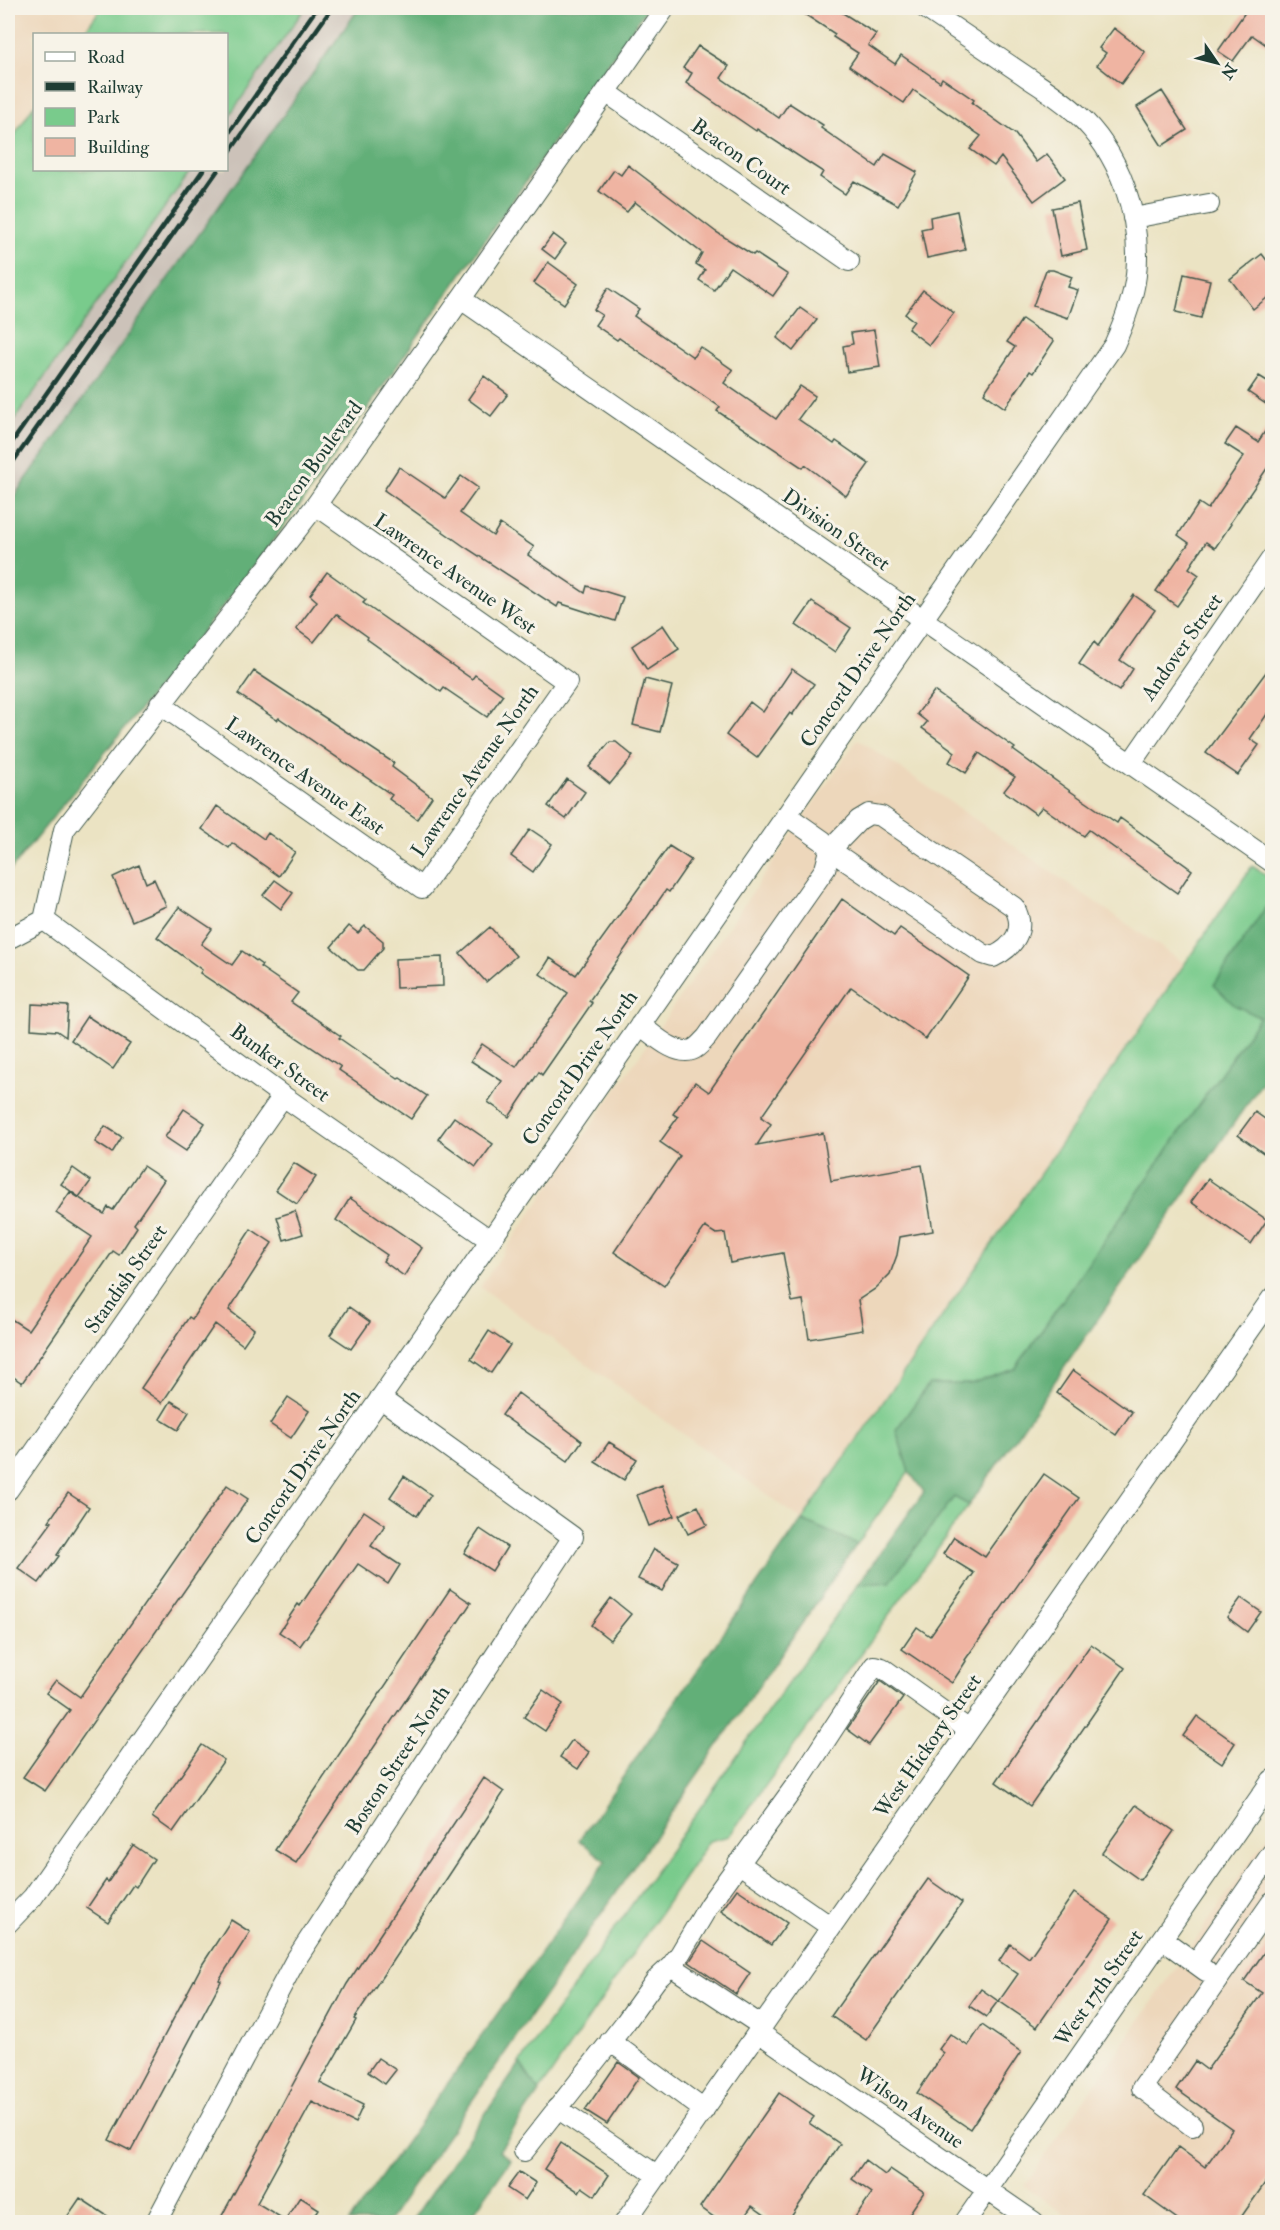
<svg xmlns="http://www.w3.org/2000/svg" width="1280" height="2230" font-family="'IM FELL Double Pica',serif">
	<rect width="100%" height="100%" fill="#f7f3e8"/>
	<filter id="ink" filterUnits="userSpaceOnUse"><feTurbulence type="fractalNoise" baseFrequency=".0167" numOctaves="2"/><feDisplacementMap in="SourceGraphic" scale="12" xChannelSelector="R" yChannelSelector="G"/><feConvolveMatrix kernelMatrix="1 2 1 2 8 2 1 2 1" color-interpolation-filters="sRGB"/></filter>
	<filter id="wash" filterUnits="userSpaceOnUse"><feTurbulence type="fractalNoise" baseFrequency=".008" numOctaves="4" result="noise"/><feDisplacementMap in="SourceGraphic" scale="24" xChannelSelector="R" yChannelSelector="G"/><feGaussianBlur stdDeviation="1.35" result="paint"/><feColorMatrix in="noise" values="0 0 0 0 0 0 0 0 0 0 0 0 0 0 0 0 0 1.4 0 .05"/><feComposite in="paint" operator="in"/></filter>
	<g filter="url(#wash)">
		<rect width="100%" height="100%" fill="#ebe3c3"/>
		<path fill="#edd7bb" d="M 8,8 L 101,8 L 83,34 L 34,34 L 34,105 L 8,145 Z
			M 858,739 L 1184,963 L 802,1520 L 480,1287 Z
			M 1272,1830 L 1272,2222 L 1075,2222 L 1024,2186 Z"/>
		<path fill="#ccc2b9" d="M 305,8 L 359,8 L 8,505 L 8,430 L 191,170 L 226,170 L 227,119 Z"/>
		<path fill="#79cb8c" stroke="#4c8460" stroke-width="1.5" d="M 101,8 L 305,8 L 227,119 L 226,34 L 83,34 Z
			M 34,105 L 34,170 L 191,170 L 8,429 L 8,145 Z
			M 1252,866 L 1272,879 L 1272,898 L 1214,985 L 1234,1005 L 1260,1017 L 1015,1369 L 970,1384 L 929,1384 L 896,1430 L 909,1472 L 857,1544 L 802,1520 Z
			M 954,1497 L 969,1505 L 729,1836 L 709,1841 L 539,2092 L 520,2063 L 858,1584 L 890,1582 Z"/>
		<path fill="#62af78" stroke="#407656" stroke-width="1.5" d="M 359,8 L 647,8 L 303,501 L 224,605 L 8,873 L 8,505 Z
			M 1272,898 L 1272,1068 L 969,1505 L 954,1497 L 890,1582 L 858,1584 L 924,1492 L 909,1472 L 896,1430 L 929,1384 L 970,1384 L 1015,1369 L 1260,1017 L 1234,1005 L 1214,985 Z
			M 802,1520 L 857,1544 L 388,2222 L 349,2222 L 606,1861 L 579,1840 Z
			M 520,2063 L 539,2092 L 499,2151 L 511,2160 L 467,2222 L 411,2222 Z"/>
		<g id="blocks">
			<path fill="#efb4a2" d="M 795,8 L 835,8 L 876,34 L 868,45 L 895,64 L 901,55 L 940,82 L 942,78 L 974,100 L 972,103 L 1015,134 L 1036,162 L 1047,154 L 1065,178 L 1034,201 L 1001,157 L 994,166 L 970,149 L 981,136 L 913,90 L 904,103 L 849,66 L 858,53 L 833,37 L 835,34 Z
				M 1248,8 L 1272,8 L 1272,49 L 1252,35 L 1233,61 L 1218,51 Z
				M 1114,28 L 1145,52 L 1121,84 L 1097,65 L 1106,53 L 1099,48 Z
				M 698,46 L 729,66 L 721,78 L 779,118 L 789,103 L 823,125 L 821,128 L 877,167 L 885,154 L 917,172 L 898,205 L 854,181 L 845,194 L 820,177 L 823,172 L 757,129 L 756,131 L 686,83 L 692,73 L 683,68 Z
				M 1162,91 L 1187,130 L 1162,146 L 1137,107 Z
				M 628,165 L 716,232 L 753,255 L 755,253 L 788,275 L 773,296 L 730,267 L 714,290 L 699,280 L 705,270 L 696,264 L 702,253 L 635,202 L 627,212 L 599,191 L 614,170 L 621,175 Z
				M 1078,203 L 1087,250 L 1061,256 L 1052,208 Z
				M 957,211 L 965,250 L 927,258 L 921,229 L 931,227 L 930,217 Z
				M 553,234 L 566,244 L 555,259 L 542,249 Z
				M 1262,254 L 1272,267 L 1272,294 L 1253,309 L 1230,279 Z
				M 548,262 L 578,284 L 564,304 L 534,283 Z
				M 1046,270 L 1053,270 L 1072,277 L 1068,287 L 1078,290 L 1068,318 L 1033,306 Z
				M 1184,274 L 1210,280 L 1201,318 L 1176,312 Z
				M 608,288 L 639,309 L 634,316 L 693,357 L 700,347 L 733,370 L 724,383 L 776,419 L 800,386 L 815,396 L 798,419 L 834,444 L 836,441 L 869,464 L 846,496 L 805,465 L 803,468 L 717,411 L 720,407 L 664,369 L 619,338 L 617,340 L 595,325 L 602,315 L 594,310 Z
				M 923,290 L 954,313 L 929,345 L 908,329 L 914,321 L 905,314 Z
				M 800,308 L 817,320 L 793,351 L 777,338 Z
				M 1022,319 L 1054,341 L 1033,373 L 1030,371 L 1005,408 L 984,393 L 1015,347 L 1007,342 Z
				M 874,330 L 880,367 L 847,372 L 843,346 L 853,344 L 851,333 Z
				M 484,376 L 508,394 L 491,416 L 468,399 Z
				M 1259,376 L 1272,384 L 1272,408 L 1248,392 Z
				M 1272,421 L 1272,461 L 1230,523 L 1231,524 L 1215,548 L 1206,542 L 1189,568 L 1199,575 L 1177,606 L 1156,591 L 1189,543 L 1178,535 L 1199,503 L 1208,509 L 1244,456 L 1225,444 L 1236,428 L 1258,442 Z
				M 399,467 L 445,498 L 461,476 L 478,488 L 460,513 L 493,536 L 500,524 L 534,547 L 528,555 L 585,593 L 587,586 L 623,597 L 615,621 L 559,603 L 557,607 L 465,547 L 384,490 Z
				M 327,572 L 366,600 L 363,603 L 472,679 L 475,675 L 503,695 L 487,717 L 444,688 L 441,692 L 367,639 L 368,637 L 336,614 L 314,642 L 296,629 L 317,601 L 310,595 Z
				M 1134,595 L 1155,610 L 1120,660 L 1133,669 L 1119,691 L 1079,664 L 1094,642 L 1098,646 Z
				M 812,602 L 851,628 L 835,652 L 796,625 Z
				M 663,625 L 679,649 L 647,670 L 632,646 Z
				M 1272,664 L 1272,707 L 1250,739 L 1259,745 L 1238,775 L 1206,753 Z
				M 792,669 L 814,684 L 792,715 L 790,713 L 757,758 L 726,735 L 750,702 L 763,712 Z
				M 254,671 L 394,763 L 392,767 L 432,797 L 417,819 L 389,799 L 392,795 L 279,718 L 277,720 L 238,694 Z
				M 645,679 L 672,686 L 660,732 L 633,725 Z
				M 934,691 L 1015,748 L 1013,750 L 1070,791 L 1117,823 L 1120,818 L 1192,870 L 1177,893 L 1089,830 L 1084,836 L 1042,807 L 1036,814 L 1004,791 L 1015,777 L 979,753 L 966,773 L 949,762 L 955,752 L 922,728 L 927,722 L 917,714 Z
				M 610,742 L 616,742 L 633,756 L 610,784 L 589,767 Z
				M 567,779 L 585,792 L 566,819 L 548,806 Z
				M 217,806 L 264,839 L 268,833 L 295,852 L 279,876 L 232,843 L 229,848 L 202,829 Z
				M 530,829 L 552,844 L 533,872 L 511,856 Z
				M 669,846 L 691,860 L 669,892 L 666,890 L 589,1001 L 592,1003 L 542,1075 L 539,1072 L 509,1117 L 488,1102 L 502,1081 L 471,1061 L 482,1044 L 516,1067 L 568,993 L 540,974 L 550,958 L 576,975 Z
				M 139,865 L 146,883 L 154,879 L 166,906 L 132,921 L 113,877 Z
				M 275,880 L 293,893 L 281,909 L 263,895 Z
				M 842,899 L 894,936 L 900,928 L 969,976 L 926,1039 L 851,987 L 761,1117 L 771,1124 L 757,1145 L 823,1133 L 831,1181 L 922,1165 L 933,1231 L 900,1237 L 897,1255 L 890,1274 L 875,1289 L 858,1300 L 863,1330 L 809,1339 L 803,1300 L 792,1302 L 783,1253 L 730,1263 L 725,1233 L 716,1234 L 705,1227 L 664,1286 L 614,1252 L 680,1156 L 660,1142 L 678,1117 L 673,1114 L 695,1082 L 709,1092 Z
				M 179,907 L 212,929 L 201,944 L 232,965 L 242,951 L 262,965 L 260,967 L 298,993 L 291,1002 L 341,1036 L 339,1038 L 398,1079 L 400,1078 L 427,1096 L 411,1119 L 339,1070 L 341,1067 L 200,973 L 202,970 L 157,937 Z
				M 349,926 L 358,933 L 365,926 L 383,941 L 383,948 L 364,970 L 358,970 L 331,947 Z
				M 490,927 L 516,956 L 486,982 L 460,953 Z
				M 442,957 L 443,986 L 396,988 L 395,959 Z
				M 32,1004 L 68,1006 L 66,1037 L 57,1031 L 31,1029 Z
				M 87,1016 L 130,1044 L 113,1069 L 71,1040 Z
				M 184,1109 L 205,1123 L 186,1151 L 165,1137 Z
				M 1255,1112 L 1272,1124 L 1272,1159 L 1238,1135 Z
				M 454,1117 L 493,1144 L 476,1167 L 438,1139 Z
				M 105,1126 L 122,1137 L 112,1153 L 95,1142 Z
				M 294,1163 L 316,1177 L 297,1204 L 276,1190 Z
				M 143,1166 L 164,1180 L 134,1224 L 137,1227 L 119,1255 L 113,1251 L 22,1383 L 8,1373 L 8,1317 L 28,1330 L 92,1237 L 56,1213 L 70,1192 L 104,1214 L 108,1207 L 113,1210 Z
				M 73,1168 L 91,1181 L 79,1197 L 61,1184 Z
				M 1208,1179 L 1267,1220 L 1251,1244 L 1191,1202 Z
				M 350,1198 L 422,1248 L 404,1276 L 383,1261 L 387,1255 L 336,1220 Z
				M 295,1211 L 303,1234 L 284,1240 L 277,1217 Z
				M 251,1229 L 272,1243 L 229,1310 L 254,1329 L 243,1345 L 215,1324 L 162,1403 L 141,1388 L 189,1317 L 192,1319 Z
				M 349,1307 L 370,1322 L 351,1349 L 330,1335 Z
				M 489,1331 L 510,1345 L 491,1373 L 471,1359 Z
				M 1073,1370 L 1132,1412 L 1116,1435 L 1057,1393 Z
				M 518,1393 L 582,1441 L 568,1461 L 502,1415 Z
				M 288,1397 L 309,1411 L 291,1438 L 270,1424 Z
				M 171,1401 L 189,1412 L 178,1430 L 160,1419 Z
				M 609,1442 L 637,1459 L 624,1480 L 595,1462 Z
				M 1044,1474 L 1079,1498 L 965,1660 L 966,1661 L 952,1683 L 902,1649 L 917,1627 L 930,1636 L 974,1573 L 943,1554 L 954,1537 L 985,1557 Z
				M 404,1476 L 431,1495 L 417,1516 L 390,1497 Z
				M 227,1485 L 248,1499 L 45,1791 L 23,1777 L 70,1710 L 46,1693 L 56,1680 L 80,1697 Z
				M 662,1485 L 674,1516 L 649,1526 L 637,1495 Z
				M 68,1493 L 89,1507 L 57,1555 L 59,1556 L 39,1583 L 18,1568 L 52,1522 L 49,1521 Z
				M 698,1506 L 707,1525 L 688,1534 L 679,1515 Z
				M 364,1511 L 385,1525 L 371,1546 L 400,1565 L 388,1584 L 358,1564 L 300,1646 L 279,1632 L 298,1604 L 300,1606 Z
				M 480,1529 L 507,1547 L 492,1571 L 464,1553 Z
				M 654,1549 L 678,1562 L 662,1591 L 638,1579 Z
				M 450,1589 L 471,1603 L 296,1863 L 275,1850 Z
				M 611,1598 L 631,1614 L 610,1640 L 591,1625 Z
				M 1241,1598 L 1261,1612 L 1247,1632 L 1227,1617 Z
				M 1091,1644 L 1125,1668 L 1030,1806 L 996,1782 Z
				M 880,1681 L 903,1698 L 869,1745 L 847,1729 Z
				M 543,1690 L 563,1704 L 545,1731 L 524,1717 Z
				M 1197,1716 L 1235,1743 L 1222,1763 L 1183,1736 Z
				M 572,1740 L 589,1752 L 578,1769 L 560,1757 Z
				M 202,1745 L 224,1760 L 173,1832 L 152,1817 Z
				M 484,1778 L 504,1792 L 354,2019 L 356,2020 L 320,2083 L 363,2105 L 355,2123 L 312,2102 L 257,2203 L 285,2220 L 300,2197 L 319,2209 L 310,2223 L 218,2223 L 347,1984 Z
				M 1136,1805 L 1174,1831 L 1140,1880 L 1102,1853 Z
				M 133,1845 L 154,1859 L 136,1887 L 133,1885 L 108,1922 L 87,1908 L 106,1880 L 108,1882 Z
				M 928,1879 L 962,1903 L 866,2040 L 831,2016 Z
				M 737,1889 L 787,1923 L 771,1945 L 721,1911 Z
				M 1074,1893 L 1112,1919 L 1037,2027 L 999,2001 L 1018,1974 L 999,1961 L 1010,1944 L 1029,1958 Z
				M 231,1920 L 250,1932 L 219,1980 L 221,1981 L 131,2151 L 109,2140 L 202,1965 Z
				M 703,1941 L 750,1973 L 736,1994 L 689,1962 Z
				M 1272,1941 L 1272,2173 L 1237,2223 L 1183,2223 L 1144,2195 L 1178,2147 L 1205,2167 L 1232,2129 L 1176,2089 L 1195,2061 L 1207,2070 L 1262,1993 L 1244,1981 Z
				M 981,1989 L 998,2001 L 986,2017 L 969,2006 Z
				M 982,2025 L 1021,2052 L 970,2129 L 917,2093 L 944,2053 L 939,2049 L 950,2034 L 968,2046 Z
				M 378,2058 L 396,2070 L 385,2084 L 368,2072 Z
				M 618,2062 L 639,2077 L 607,2124 L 585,2110 Z
				M 779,2093 L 814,2117 L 809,2123 L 840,2144 L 787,2223 L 776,2223 L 752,2206 L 740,2223 L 722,2223 L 700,2207 Z
				M 561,2143 L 609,2175 L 595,2196 L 582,2187 L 579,2192 L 544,2169 Z
				M 865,2160 L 885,2175 L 890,2169 L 924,2192 L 903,2223 L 851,2223 L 872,2193 L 852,2179 Z
				M 519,2172 L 536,2183 L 525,2200 L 507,2188 Z
				M 80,2198 L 118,2223 L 63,2223 Z"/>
		</g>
	</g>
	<g filter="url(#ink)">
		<use href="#blocks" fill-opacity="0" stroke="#3e5649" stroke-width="1.5"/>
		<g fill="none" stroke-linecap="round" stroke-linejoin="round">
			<g stroke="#3e5649" stroke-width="22">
				<path id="minor" d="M 606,92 L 849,261
					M 1133,218 L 1209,204
					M 461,299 L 1272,862
					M 160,704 L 422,888 L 567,682 L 316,505
					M 1131,763 L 1272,558
					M 44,920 L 283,1096 L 490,1240
					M 8,939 L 44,920 L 64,830 L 316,505 L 665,8
					M 640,1025 C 653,1034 675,1056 692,1050 C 698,1048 703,1041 707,1037 L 825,869 L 830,850 L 859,820 L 869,814 L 881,816 L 1014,907 C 1027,929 1014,947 993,957 L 983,954 L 830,850 L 823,841 L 786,815
					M 8,1490 L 283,1096
					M 738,1863 L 831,1927
					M 8,1923 L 33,1897 L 1114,345 C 1124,323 1133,300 1136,275 C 1142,217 1120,152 1076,113 C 1060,98 1041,87 1024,75 C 991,53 958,30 925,8
					M 1162,1939 L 1206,1971
					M 1196,1963 L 1272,1853
					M 671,1966 L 762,2026
					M 758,2032 L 1034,2222
					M 610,2041 L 704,2110
					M 557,2108 L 658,2176
					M 1192,2126 L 1142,2088 L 1272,1902
					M 524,2151 L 625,2023 L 656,1980 L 671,1966 L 680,1954 L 709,1905 L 801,1778 L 874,1666 L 882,1668 L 969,1730
					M 156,2222 L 295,1961 L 573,1537 L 380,1398
					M 625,2222 L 1272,1298
					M 965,2222 L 1272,1780"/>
			</g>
			<use href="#minor" stroke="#fff" stroke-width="20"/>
			<path stroke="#1f3d34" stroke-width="4.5" d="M 226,137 L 317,8
				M 226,157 L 332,8
				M 8,448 L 203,170
				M 8,469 L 218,170"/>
		</g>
	</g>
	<g text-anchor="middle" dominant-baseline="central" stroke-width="6" stroke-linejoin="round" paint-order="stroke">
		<g font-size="21" fill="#1f3d34" stroke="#f7f3e8">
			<text transform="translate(741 157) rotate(35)">Beacon Court</text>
			<text transform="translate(314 464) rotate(-54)">Beacon Boulevard</text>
			<text transform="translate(836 530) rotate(35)">Division Street</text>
			<text transform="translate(455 574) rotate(35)">Lawrence Avenue West</text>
			<text transform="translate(1182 647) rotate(-55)">Andover Street</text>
			<text transform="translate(858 670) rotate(-55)">Concord Drive North</text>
			<text transform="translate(475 771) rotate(-55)">Lawrence Avenue North</text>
			<text transform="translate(305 776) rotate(35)">Lawrence Avenue East</text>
			<text transform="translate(280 1063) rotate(36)">Bunker Street</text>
			<text transform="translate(580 1068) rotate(-55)">Concord Drive North</text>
			<text transform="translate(126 1279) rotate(-55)">Standish Street</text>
			<text transform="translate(303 1467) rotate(-55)">Concord Drive North</text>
			<text transform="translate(928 1746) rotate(-55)">West Hickory Street</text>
			<text transform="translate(398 1760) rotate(-57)">Boston Street North</text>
			<text transform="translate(1099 1988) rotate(-55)">West 17th Street</text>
			<text transform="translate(910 2108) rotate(35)">Wilson Avenue</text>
		</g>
	</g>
	<rect width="1280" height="2230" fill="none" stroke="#f7f3e8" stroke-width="30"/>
	<rect x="33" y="33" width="195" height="138" fill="#f7f3e8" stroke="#a1aaa0" stroke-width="1.5"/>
	<rect x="45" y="52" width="30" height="9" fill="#ffffff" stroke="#a1aaa0" stroke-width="1.5"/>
	<text x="87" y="63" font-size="18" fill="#1f3d34">Road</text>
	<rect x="45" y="82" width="30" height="9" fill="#1f3d34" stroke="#a1aaa0" stroke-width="1.5"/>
	<text x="87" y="93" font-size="18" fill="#1f3d34">Railway</text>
	<rect x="45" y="108" width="30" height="18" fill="#79cb8c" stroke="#a1aaa0" stroke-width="1.5"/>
	<text x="87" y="123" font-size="18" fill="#1f3d34">Park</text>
	<rect x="45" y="138" width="30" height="18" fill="#efb4a2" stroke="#a1aaa0" stroke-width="1.5"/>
	<text x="87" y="153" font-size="18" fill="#1f3d34">Building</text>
	<g transform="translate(1217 63) rotate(125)" stroke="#f7f3e8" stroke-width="4.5" paint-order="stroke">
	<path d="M0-4.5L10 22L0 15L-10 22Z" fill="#1f3d34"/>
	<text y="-9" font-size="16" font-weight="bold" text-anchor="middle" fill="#1f3d34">N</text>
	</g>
</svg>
